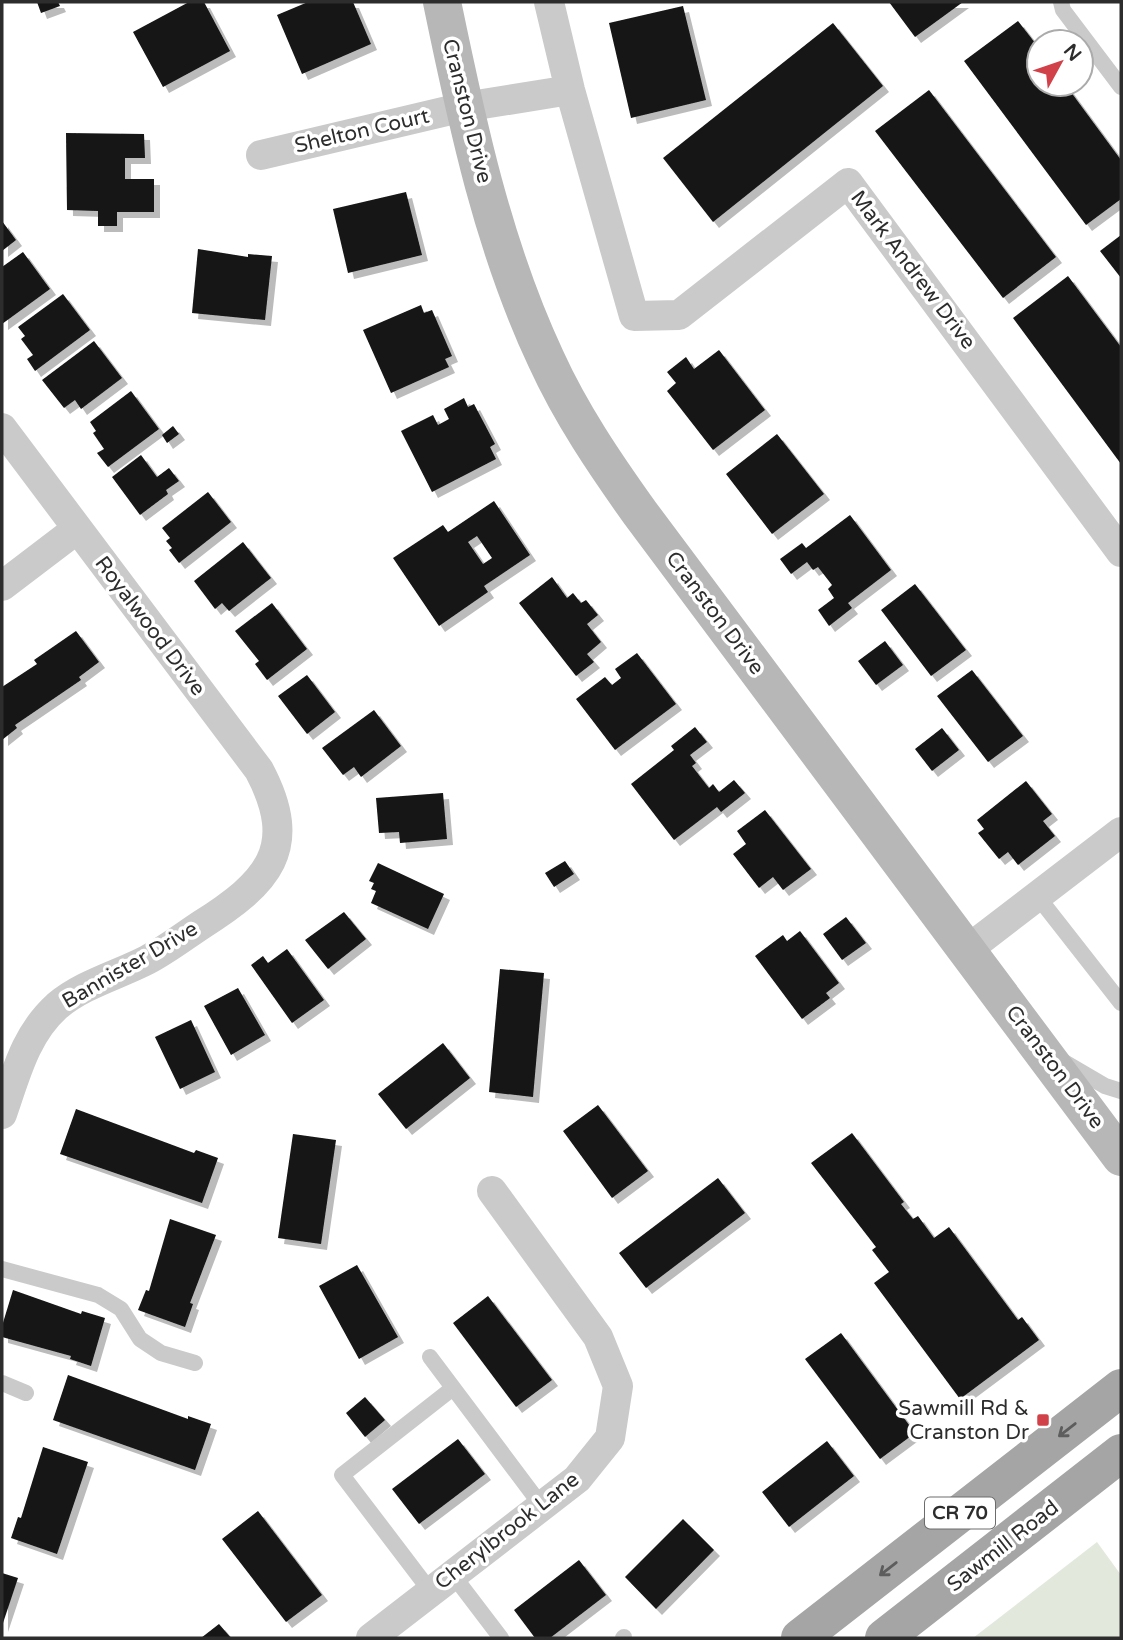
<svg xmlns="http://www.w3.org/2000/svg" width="1123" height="1640" font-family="'Varela Round',sans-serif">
	<defs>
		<filter id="shadow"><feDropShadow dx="6" dy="6" stdDeviation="0" flood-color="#0004"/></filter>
	</defs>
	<rect width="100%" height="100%" fill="#fff"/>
	<path fill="#e2e9dc" d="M 1097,1542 L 1121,1575 L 1121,1638 L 973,1638 Z"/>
	<path fill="#141414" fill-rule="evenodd" filter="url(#shadow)" d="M 37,2 L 58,2 L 60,6 L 41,13 Z
		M 189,2 L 204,2 L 230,51 L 163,87 L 133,32 Z
		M 308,2 L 353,2 L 371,44 L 302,74 L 277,15 Z
		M 889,2 L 963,2 L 915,37 Z
		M 683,6 L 706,100 L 631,118 L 609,23 Z
		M 1018,21 L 1039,48 L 1039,84 L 1065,84 L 1121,160 L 1121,199 L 1086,225 L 964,61 Z
		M 833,23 L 883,86 L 713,222 L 663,158 Z
		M 929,90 L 1056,257 L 1003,298 L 875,131 Z
		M 66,133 L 144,134 L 145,158 L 125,158 L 125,179 L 154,179 L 154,212 L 117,212 L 117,226 L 98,226 L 98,211 L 67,210 Z
		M 406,192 L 422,255 L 348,273 L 333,209 Z
		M 2,221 L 16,240 L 2,251 Z
		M 1121,235 L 1121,278 L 1100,251 Z
		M 198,249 L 248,257 L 248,254 L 272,256 L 265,320 L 192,313 Z
		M 23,252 L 50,289 L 2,324 L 2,267 Z
		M 1068,276 L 1121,347 L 1121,464 L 1013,318 Z
		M 63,294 L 90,330 L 35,371 L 27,359 L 33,355 L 21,339 L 25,336 L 18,327 Z
		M 421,305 L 424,313 L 432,310 L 452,356 L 445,359 L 449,367 L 391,393 L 363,330 Z
		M 94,341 L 122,378 L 81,409 L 75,400 L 64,408 L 42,380 Z
		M 719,350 L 765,410 L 713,450 L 667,391 L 676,383 L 667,372 L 686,357 L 694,369 Z
		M 131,391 L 159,429 L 108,467 L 97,453 L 104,449 L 93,433 L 96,431 L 90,422 Z
		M 464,398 L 468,407 L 474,404 L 495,444 L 490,447 L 496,459 L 432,492 L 401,431 L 433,415 L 438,425 L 449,419 L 444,409 Z
		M 173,426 L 179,434 L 167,443 L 162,435 Z
		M 777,434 L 824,494 L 772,534 L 726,474 Z
		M 141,455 L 157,477 L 169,468 L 179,481 L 166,490 L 168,494 L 140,515 L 112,477 Z
		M 208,492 L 231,522 L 179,563 L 169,550 L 172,548 L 166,541 L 170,538 L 162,528 Z
		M 494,501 L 530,555 L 484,586 L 488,592 L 439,626 L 393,558 L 443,525 L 448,532 ZM 477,536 L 492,558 L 483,564 L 468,542 Z
		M 850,515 L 891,570 L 848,603 L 852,608 L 829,626 L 818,610 L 834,598 L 828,589 L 832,585 L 818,567 L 813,570 L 807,562 L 791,574 L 780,559 L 802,543 L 806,548 Z
		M 243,542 L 271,578 L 229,611 L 222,603 L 215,609 L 194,581 Z
		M 552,577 L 567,598 L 573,593 L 581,603 L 586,600 L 598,615 L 587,624 L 601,642 L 587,654 L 594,662 L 576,676 L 519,603 Z
		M 915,584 L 966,650 L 931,676 L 881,610 Z
		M 272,603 L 307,649 L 267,680 L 255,664 L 259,661 L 235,631 Z
		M 76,631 L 99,662 L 79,677 L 81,680 L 15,725 L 17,728 L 2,740 L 2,687 L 37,664 L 34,660 Z
		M 885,641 L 903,665 L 876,685 L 858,661 Z
		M 637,653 L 676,704 L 615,750 L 576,699 L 605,677 L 612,685 L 621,678 L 615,669 Z
		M 972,670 L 1023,736 L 988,762 L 937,696 Z
		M 307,675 L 335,712 L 307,734 L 278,696 Z
		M 374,710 L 401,746 L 361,777 L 354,767 L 343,775 L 322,748 Z
		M 695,727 L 707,742 L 690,755 L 696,763 L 692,766 L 709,788 L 713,784 L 719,792 L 734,780 L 745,793 L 721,812 L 717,807 L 674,840 L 631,784 L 674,750 L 671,746 Z
		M 942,728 L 959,750 L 932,771 L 915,749 Z
		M 1026,781 L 1052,814 L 1043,821 L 1055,836 L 1018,865 L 1008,852 L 999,859 L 978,833 L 984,829 L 977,820 Z
		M 443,793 L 447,839 L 400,843 L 399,832 L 379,833 L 376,798 Z
		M 765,810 L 811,869 L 783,890 L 773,877 L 759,888 L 733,854 L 746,844 L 737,831 Z
		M 565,861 L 574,874 L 554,887 L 545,873 Z
		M 378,863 L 444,894 L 428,929 L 371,903 L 376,891 L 371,889 L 374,883 L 369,881 Z
		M 344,912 L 366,939 L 328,969 L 305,940 Z
		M 846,917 L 866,943 L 842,960 L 823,934 Z
		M 800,931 L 839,983 L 826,993 L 830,998 L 802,1019 L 755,956 L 783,935 L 787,941 Z
		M 287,949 L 324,1000 L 292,1023 L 251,965 L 263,956 L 268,963 Z
		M 500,969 L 544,973 L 533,1097 L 489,1092 Z
		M 238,988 L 265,1035 L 231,1055 L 204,1006 Z
		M 191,1020 L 215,1072 L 180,1089 L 155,1037 Z
		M 443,1043 L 470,1078 L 406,1129 L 378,1094 Z
		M 598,1105 L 648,1171 L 612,1198 L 563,1131 Z
		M 76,1109 L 194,1153 L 196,1150 L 218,1158 L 202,1203 L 60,1154 Z
		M 852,1133 L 904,1202 L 901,1204 L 913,1219 L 918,1216 L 934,1238 L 949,1227 L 1018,1320 L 1022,1317 L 1039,1340 L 960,1399 L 874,1283 L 889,1272 L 872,1250 L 876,1247 L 811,1163 Z
		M 293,1134 L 336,1140 L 321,1244 L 278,1238 Z
		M 718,1178 L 745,1213 L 646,1288 L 619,1253 Z
		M 170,1219 L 216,1235 L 190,1303 L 193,1304 L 185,1327 L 138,1310 L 146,1290 L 149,1291 Z
		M 357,1265 L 398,1337 L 359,1359 L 319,1286 Z
		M 13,1290 L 81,1314 L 82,1311 L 105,1318 L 91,1366 L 70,1359 L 71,1356 L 2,1337 L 2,1326 Z
		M 488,1296 L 552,1380 L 516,1407 L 453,1323 Z
		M 841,1333 L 915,1433 L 880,1459 L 805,1359 Z
		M 68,1375 L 188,1419 L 188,1416 L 211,1424 L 195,1470 L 53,1420 Z
		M 365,1397 L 385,1420 L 365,1437 L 346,1413 Z
		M 458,1439 L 485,1474 L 419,1524 L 392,1489 Z
		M 827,1441 L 854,1476 L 789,1527 L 762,1492 Z
		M 43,1447 L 88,1462 L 57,1554 L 11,1538 L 18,1517 L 21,1518 Z
		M 258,1511 L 322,1595 L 286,1622 L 222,1539 Z
		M 683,1519 L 714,1550 L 656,1609 L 625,1577 Z
		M 579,1560 L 606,1595 L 550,1638 L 535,1638 L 514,1610 Z
		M 2,1573 L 18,1578 L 2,1626 Z
		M 219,1624 L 231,1638 L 201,1638 Z"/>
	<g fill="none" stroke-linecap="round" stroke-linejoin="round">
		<path stroke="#cacaca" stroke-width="16" d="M 1061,2 L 1063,10 L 1121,87
			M 1038,897 L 1121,1003
			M 1064,1062 L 1105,1086 L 1121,1091
			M 2,1269 L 98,1295 L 121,1309 L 140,1339 L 161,1353 L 195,1363
			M 430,1357 L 541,1505
			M 2,1383 L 26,1393
			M 453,1575 L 501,1638
			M 431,1592 L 342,1475 L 453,1388
			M 623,1638 L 624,1637"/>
		<path stroke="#cacaca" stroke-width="30" d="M 549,2 L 570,90 L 634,316 L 679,315 L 848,183 L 1121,552
			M 261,155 L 464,107 L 570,90
			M 2,428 L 259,770 C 301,849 267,883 201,925 C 183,937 166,950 147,960 C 118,975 83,984 57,1006 C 25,1035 16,1074 2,1114
			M 2,586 L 77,529
			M 967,950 L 1121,832
			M 371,1638 L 577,1479 L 610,1438 L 618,1386 L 598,1337 L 492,1191"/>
		<path stroke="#b7b7b7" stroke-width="38" d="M 442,2 C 467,123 493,246 546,359 C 571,414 605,464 640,513 L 1121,1157"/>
		<path stroke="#a5a5a5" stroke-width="38" d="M 800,1638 L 1121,1388
			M 884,1638 L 1121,1453"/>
	</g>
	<defs><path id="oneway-shaft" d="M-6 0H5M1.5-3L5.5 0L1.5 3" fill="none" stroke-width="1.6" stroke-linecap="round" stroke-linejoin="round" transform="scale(1.75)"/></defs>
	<g stroke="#5d5d5d">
		<use href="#oneway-shaft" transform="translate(1067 1430) rotate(142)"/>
		<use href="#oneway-shaft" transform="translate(888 1569) rotate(142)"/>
	</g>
	<rect fill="#d14149" stroke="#fff" stroke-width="2.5" x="1036" y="1413" width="14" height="14" rx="3.5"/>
	<g text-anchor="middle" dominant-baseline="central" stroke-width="7" stroke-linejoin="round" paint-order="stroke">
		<rect fill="#fff" stroke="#6c6c6c" stroke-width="2" x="925" y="1497.5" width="70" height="31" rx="5"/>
		<g font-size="19" font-weight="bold" fill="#2d2d2d">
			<text x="960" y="1513">CR 70</text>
		</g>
		<g font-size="21" fill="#2d2d2d" stroke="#fff">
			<text transform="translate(467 111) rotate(76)">Cranston Drive</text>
			<text transform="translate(362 131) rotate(-13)">Shelton Court</text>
			<text transform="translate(913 270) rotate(53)">Mark Andrew Drive</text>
			<text transform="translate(715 613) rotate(53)">Cranston Drive</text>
			<text transform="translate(150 626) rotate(53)">Royalwood Drive</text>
			<text transform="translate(130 965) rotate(-30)">Bannister Drive</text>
			<text transform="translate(1055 1067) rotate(53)">Cranston Drive</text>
			<text transform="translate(507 1531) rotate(-38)">Cherylbrook Lane</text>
			<text transform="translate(1003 1546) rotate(-38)">Sawmill Road</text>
		</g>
		<g font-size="21" fill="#2d2d2d" stroke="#fff" text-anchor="end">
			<text x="1029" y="1408">Sawmill Rd &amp;<tspan x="1029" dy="24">Cranston Dr</tspan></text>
		</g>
	</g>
	<rect width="1123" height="1640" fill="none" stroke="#2d2d2d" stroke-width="7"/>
	<g transform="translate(1060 63) rotate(50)"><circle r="33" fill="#ffffff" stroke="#ababab" stroke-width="2"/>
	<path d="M0-5L12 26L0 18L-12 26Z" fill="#d14149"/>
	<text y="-10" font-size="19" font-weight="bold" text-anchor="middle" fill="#2d2d2d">N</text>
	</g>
</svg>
